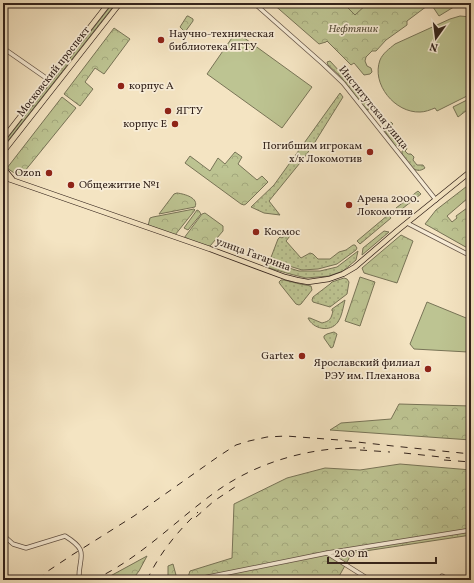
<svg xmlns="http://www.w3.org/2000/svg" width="474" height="583" font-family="Vollkorn,serif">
	<defs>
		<pattern id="grass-dots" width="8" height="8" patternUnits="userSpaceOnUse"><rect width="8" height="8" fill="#bdc492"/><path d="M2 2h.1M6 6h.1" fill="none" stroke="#a3a87d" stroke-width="1.8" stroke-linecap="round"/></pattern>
		<pattern id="forest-crowns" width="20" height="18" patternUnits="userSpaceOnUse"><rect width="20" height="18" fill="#bdc492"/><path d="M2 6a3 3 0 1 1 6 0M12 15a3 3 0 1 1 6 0" fill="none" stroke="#a3a87d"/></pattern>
	</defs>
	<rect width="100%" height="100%" fill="#f4e4c2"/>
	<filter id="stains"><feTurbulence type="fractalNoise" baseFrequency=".005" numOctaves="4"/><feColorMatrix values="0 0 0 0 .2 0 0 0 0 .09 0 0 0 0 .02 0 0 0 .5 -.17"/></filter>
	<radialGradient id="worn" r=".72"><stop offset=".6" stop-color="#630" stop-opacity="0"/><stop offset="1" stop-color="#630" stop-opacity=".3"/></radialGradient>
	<path fill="url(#grass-dots)" stroke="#787457" d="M 113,3 L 116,3 L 3,147 L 3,144 Z
		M 330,61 L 342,74 L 371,108 L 369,110 L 366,109 L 340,76 L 328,65 L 327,62 Z
		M 340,93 L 343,97 L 315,142 L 304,158 L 269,201 L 280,215 L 264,213 L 251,207 L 274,185 Z
		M 391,122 L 393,124 L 387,128 L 400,145 L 403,143 L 404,145 L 401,147 L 396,147 L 384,130 L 384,127 Z
		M 406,147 L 407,149 L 405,151 L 408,154 L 411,154 L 414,157 L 413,160 L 417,165 L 423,165 L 425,168 C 414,176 408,162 402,154 L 402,151 Z
		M 418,191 L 421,194 L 398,212 L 396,208 Z
		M 388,215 L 391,218 L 360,244 L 357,241 Z
		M 384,231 L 389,232 L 362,255 L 363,248 Z
		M 286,235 L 289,235 L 290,236 L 286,241 L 301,258 L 310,253 L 313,254 L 318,259 L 330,259 L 339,252 L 346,250 L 353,245 L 355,245 L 357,248 L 356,250 L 337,264 L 318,269 L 302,270 L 270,260 L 278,239 L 280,237 L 282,238 Z
		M 358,251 L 356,260 L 343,271 L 329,276 L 306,278 L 290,274 L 269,268 L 268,266 L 269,262 L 299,271 L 320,271 L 337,267 Z
		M 344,278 L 347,279 L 349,282 L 347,294 L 330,307 L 313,302 L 312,300 L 313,297 L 330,284 L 332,282 Z
		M 281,280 L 284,280 L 300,284 L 311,286 L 312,290 L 301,304 L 299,305 L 296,304 L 280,284 L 279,282 Z
		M 345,300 C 343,308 342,316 338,322 C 330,333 313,329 308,318 L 310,318 L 322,323 C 330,321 331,319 333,311 L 332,311 L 332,309 Z
		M 334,332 L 337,334 L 333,347 L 331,348 L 324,338 L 324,336 L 327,334 Z"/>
	<path fill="url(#forest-crowns)" stroke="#787457" d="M 272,3 L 431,3 L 407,21 L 407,25 L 386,40 L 376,51 L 372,51 L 366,57 L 365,61 L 367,66 L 371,68 L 372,72 L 370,74 L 364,75 L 354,63 L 351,65 L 327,41 L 326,42 L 319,44 Z
		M 187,16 L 188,16 L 193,19 L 193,21 L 185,32 L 180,27 Z
		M 114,28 L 130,39 L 104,74 L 95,68 L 85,82 L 93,89 L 80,106 L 64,94 Z
		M 62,97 L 76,108 L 20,177 L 7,168 Z
		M 471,98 L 471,107 L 458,117 L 453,107 Z
		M 235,152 L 242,157 L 238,164 L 257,180 L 262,176 L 268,182 L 246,204 L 244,205 L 241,204 L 185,163 L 190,156 L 210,171 L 218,158 L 225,164 Z
		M 471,183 L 471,201 L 468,198 L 447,216 L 452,222 L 457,218 L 456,216 L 467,208 L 471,212 L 471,250 L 425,224 L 436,210 Z
		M 177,193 C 185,194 199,198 195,207 L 159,214 L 174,194 Z
		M 194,209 L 195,210 L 175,235 L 148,226 L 150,218 L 153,217 Z
		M 197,210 L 199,211 L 201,214 L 188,230 L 184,228 Z
		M 205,213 L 223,226 L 223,231 L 210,246 L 206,247 L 184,238 L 202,214 Z
		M 401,235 L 413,241 L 397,283 L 364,273 L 362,268 Z
		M 360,277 L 375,282 L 360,326 L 345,321 Z
		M 399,404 L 471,406 L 471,440 L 330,430 L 341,423 L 391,419 Z
		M 400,464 L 471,470 L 471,535 L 352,553 L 337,580 L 187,580 L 190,571 L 232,558 L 234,504 L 287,478 L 325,468 L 360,470 Z
		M 147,556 L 139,571 L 132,580 L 103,580 Z
		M 173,564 L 176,575 L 173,580 L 163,580 L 168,576 L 168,566 Z"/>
	<path fill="#bdc492" stroke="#787457" d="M 343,3 L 368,3 L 355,15 Z
		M 433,3 L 456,3 L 457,5 L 439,16 L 431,4 Z
		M 460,16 L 471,17 L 471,89 L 470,90 L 471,94 L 437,111 L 435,108 C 430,110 425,112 420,112 C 395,113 371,84 380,60 C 383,53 389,49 395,44 L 450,19 Z
		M 236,32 L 312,87 L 282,128 L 207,74 Z
		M 427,302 L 471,320 L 471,351 L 468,352 L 414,349 L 410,344 Z"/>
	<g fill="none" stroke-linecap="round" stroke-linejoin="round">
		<g stroke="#635346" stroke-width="5">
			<path id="minor" d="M 254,3 L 323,64 L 343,83 L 436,200
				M 3,48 L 49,80
				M 407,223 L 471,256
				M 3,535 L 13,544 L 26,548 L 65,536 C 91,552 78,556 79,580
				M 327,553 L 370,580
				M 442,576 L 449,580
				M 193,580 L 327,553 L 471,530"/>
		</g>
		<g stroke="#33231c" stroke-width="6">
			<path id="major" d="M 3,139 L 109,3
				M 3,152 L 120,3
				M 3,168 L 12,179
				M 3,177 L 210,249 L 285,277 L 297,280 L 308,282 L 329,279 L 343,274 L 355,267 L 398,230 L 471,171"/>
		</g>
		<use href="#minor" stroke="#f8edd7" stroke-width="3.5"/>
		<use href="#major" stroke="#f4e4c2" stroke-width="4.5"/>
		<path stroke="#33231c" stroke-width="1" stroke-dasharray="7 7" stroke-linecap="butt" d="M 360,450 L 390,452
			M 404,453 L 450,458
			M 444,460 L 471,462
			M 196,517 L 214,501 L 238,485
			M 38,580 L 48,571 L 72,555 L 134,516 L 219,456 L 236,445 L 249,441 L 267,437 L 286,436 L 339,440 L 393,446 L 471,454
			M 93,580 C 138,560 174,522 214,493 C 256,462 312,446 365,448
			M 147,580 C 159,554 177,532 198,512"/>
	</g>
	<g fill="#8f2418" stroke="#f8edd7" stroke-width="1.5">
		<circle cx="161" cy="40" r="4"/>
		<circle cx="121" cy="86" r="4"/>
		<circle cx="168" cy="111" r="4"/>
		<circle cx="175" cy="124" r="4"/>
		<circle cx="370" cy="152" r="4"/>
		<circle cx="49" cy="173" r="4"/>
		<circle cx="71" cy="185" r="4"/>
		<circle cx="349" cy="205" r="4"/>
		<circle cx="256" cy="232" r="4"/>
		<circle cx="302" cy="356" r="4"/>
		<circle cx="428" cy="369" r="4"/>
	</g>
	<g text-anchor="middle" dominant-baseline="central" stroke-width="3.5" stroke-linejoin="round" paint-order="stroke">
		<g font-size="11" font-style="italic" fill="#5c533f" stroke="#f8edd7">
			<text x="353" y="29">Нефтяник</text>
		</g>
		<g font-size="11" fill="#33231c" stroke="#f8edd7" text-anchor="start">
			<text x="169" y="34">Научно-техническая<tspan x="169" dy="13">библиотека ЯГТУ</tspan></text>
			<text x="129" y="86">корпус А</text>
			<text x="176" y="111">ЯГТУ</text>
			<text x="167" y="124" text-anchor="end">корпус Е</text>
			<text x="362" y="146" text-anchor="end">Погибшим игрокам<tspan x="362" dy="13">х/к Локомотив</tspan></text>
			<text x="41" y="173" text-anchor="end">Ozon</text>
			<text x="79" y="185">Общежитие №1</text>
			<text x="357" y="199">Арена 2000.<tspan x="357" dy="13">Локомотив</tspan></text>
			<text x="264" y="232">Космос</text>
			<text x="294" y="356" text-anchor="end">Gartex</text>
			<text x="420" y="363" text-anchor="end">Ярославский филиал<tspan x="420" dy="13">РЭУ им. Плеханова</tspan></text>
		</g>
		<g font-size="11" fill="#33231c" stroke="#f8edd7">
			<text transform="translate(54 72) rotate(-52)">Московский проспект</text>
			<text transform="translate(373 108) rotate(51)">Институтская улица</text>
			<text transform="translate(253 255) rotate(20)">улица Гагарина</text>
		</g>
	</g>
	<rect width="474" height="583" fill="none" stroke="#f4e4c2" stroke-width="16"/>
	<rect x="4" y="4" width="466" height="575" fill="none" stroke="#33231c" stroke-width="2"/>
	<rect x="8" y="8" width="458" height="567" fill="none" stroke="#33231c"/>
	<g transform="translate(436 38) rotate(194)" stroke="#f8edd7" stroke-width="3" paint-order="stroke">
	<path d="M0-3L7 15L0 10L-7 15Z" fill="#33231c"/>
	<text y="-6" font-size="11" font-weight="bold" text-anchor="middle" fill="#33231c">N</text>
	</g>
	<path d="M328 557v6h108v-6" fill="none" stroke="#33231c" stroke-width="2"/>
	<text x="334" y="557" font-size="12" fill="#33231c" stroke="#f8edd7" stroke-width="3" paint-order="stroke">200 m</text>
	<rect width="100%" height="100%" filter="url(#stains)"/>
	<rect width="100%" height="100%" fill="url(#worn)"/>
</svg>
